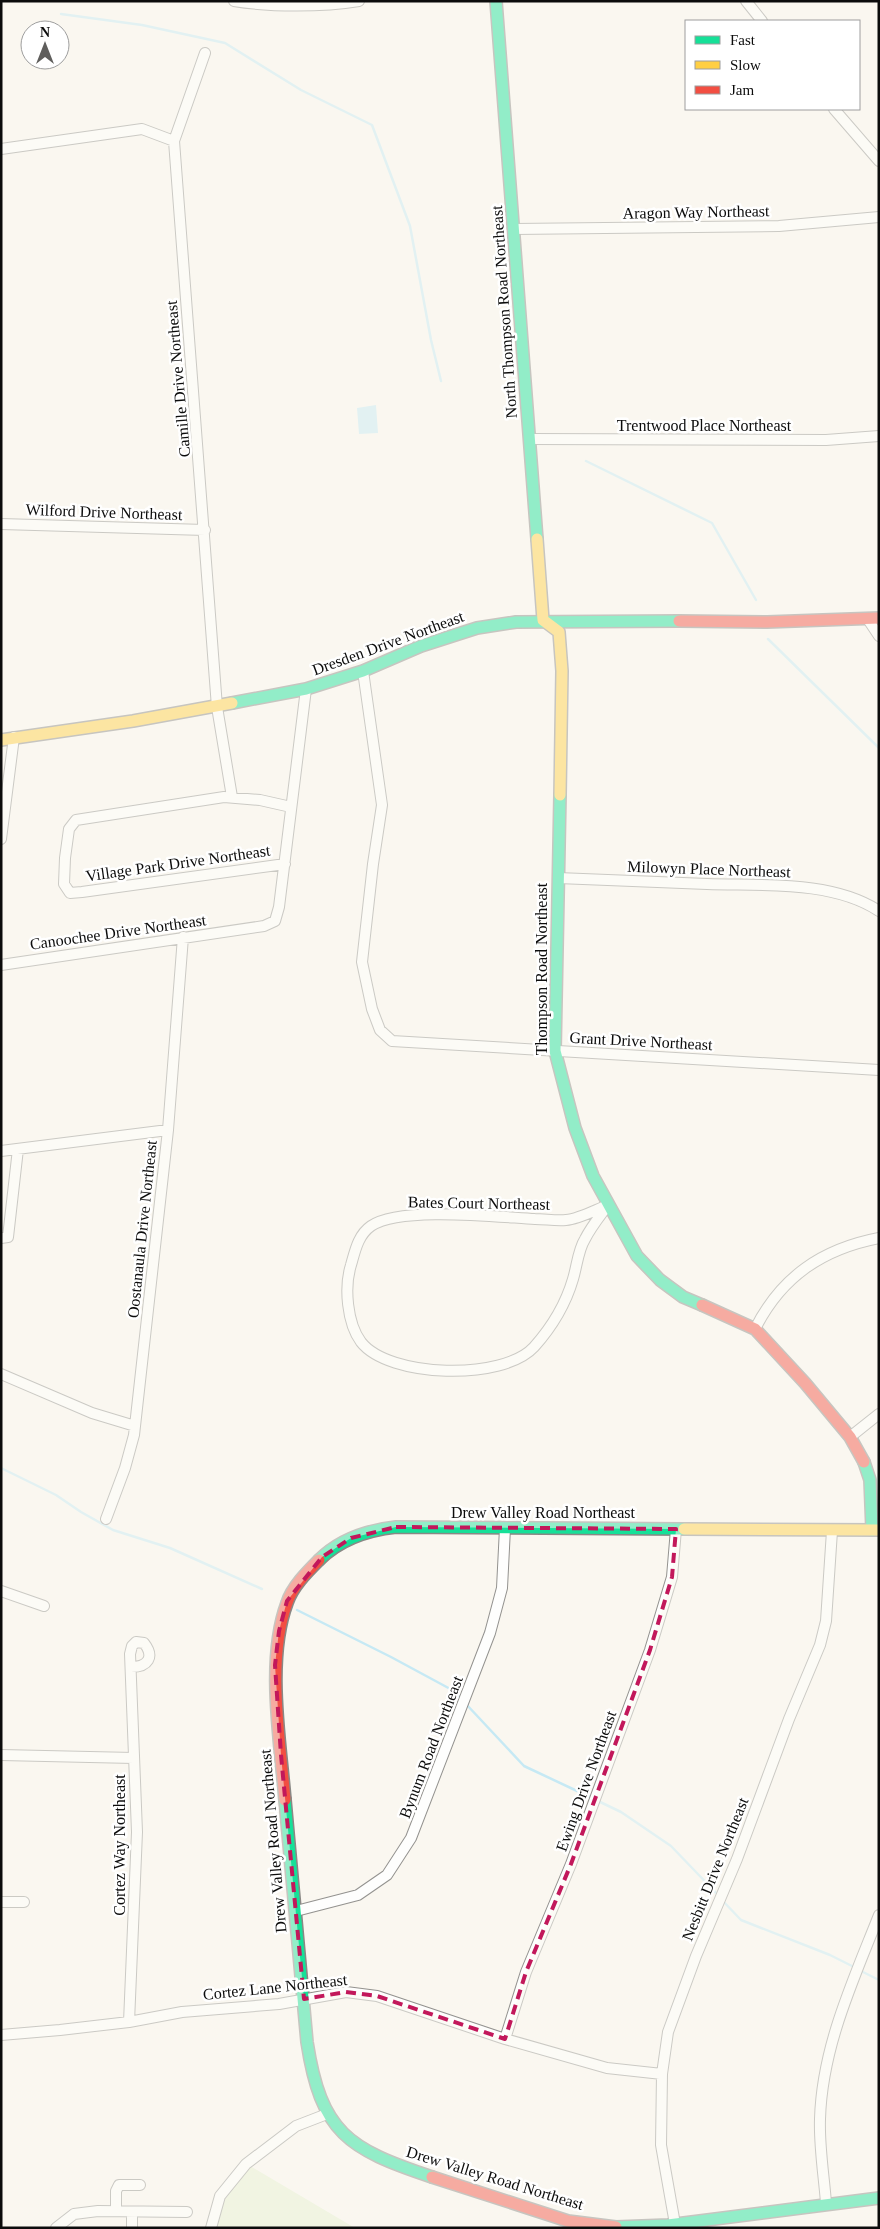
<svg xmlns="http://www.w3.org/2000/svg" width="880" height="2229" font-family="Georgia,serif">
	<rect width="100%" height="100%" fill="#faf7f0"/>
	<path fill="#e6efd0" d="M 250,2166 L 355,2228 L 211,2228 L 214,2203 Z"/>
	<path fill="#c6e9f4" d="M 376,405 L 378,433 L 359,434 L 357,408 Z"/>
	<g fill="none" stroke-linecap="round" stroke-linejoin="round">
		<path stroke="#c6e9f4" stroke-width="2.5" d="M 61,14 L 142,25 L 225,43 L 301,90 L 372,125 L 410,226 L 431,340 L 441,381
			M 586,461 L 712,523 L 756,600
			M 768,639 L 879,748
			M 1,1468 L 56,1495 L 81,1512 L 113,1530 L 170,1548 L 262,1589
			M 297,1610 L 391,1657 L 454,1691 L 462,1700
			M 466,1704 L 524,1766 L 592,1798
			M 596,1800 L 621,1812 L 671,1846 L 719,1896
			M 722,1900 L 741,1920 L 830,1955 L 854,1967
			M 859,1970 L 879,1980"/>
		<g stroke="#93928f" stroke-width="12">
			<path id="street" d="M 234,1 C 270,7 323,7 359,1
				M 746,1 L 762,21
				M 205,53 L 174,141 L 217,707 L 232,797
				M 834,109 L 879,161
				M 1,149 L 142,129 L 174,141
				M 514,229 L 779,226 L 879,217
				M 530,439 L 826,440 L 879,436
				M 1,524 L 205,530
				M 867,618 L 879,636
				M 363,671 L 382,805 L 373,864 L 362,962 L 372,1009 L 380,1030 L 392,1041 L 879,1070
				M 1,839 L 14,737
				M 285,864 L 82,892 L 70,893 L 64,884 L 65,858 L 69,829 L 76,820 L 224,797 L 260,800 L 291,807
				M 558,878 C 607,880 657,882 707,884 C 762,886 832,880 879,911
				M 1,965 L 264,926 L 275,921 L 279,907 L 306,689
				M 1,1151 L 168,1130
				M 608,1205 C 600,1216 591,1227 585,1239 C 578,1250 577,1266 573,1279 C 566,1303 551,1328 534,1347 C 503,1381 389,1378 361,1342 C 347,1323 344,1287 351,1265 C 355,1251 358,1235 371,1226 C 400,1206 498,1217 535,1219 C 545,1219 556,1221 566,1220 C 579,1219 595,1210 608,1205 Z
				M 1,1238 L 8,1237 L 18,1149
				M 755,1329 C 781,1277 822,1249 879,1238
				M 1,1374 L 92,1413 L 135,1426
				M 850,1437 L 879,1414
				M 106,1519 L 125,1468 L 134,1435 L 168,1130 L 183,937
				M 1,1591 L 44,1606
				M 1,1755 L 134,1758
				M 1,1902 L 24,1902
				M 296,1911 L 358,1895 L 387,1875 L 411,1838 L 490,1633 L 502,1588 L 505,1528
				M 129,2022 L 137,1832 L 130,1654 L 132,1646 L 136,1642 L 144,1643 C 155,1657 148,1667 131,1667
				M 1,2035 L 60,2030 L 129,2022 L 182,2012 L 279,2004 L 346,1992 L 377,1996 L 505,2039 L 607,2068 L 662,2074
				M 505,2039 L 526,1972 L 571,1864 L 650,1650 L 672,1577 L 676,1529
				M 826,2203 C 824,2176 819,2147 820,2119 C 822,2047 853,1981 879,1915
				M 116,2211 L 116,2191 L 119,2185 L 140,2185
				M 675,2224 L 661,2145 L 662,2074 L 668,2032 L 696,1956 L 737,1859 L 789,1719 L 820,1645 L 826,1621 L 832,1531
				M 56,2228 L 74,2214 L 98,2211 L 187,2212
				M 132,2228 L 132,2212
				M 211,2228 L 220,2196 L 246,2164 L 296,2126 L 327,2114"/>
		</g>
		<g stroke="#8a8885" stroke-width="14">
			<path id="fast" d="M 496,1 L 537,539
				M 232,703 L 306,689 L 363,671 L 421,646 L 477,628 L 516,622 L 679,621
				M 560,795 L 555,1051 L 575,1128 L 593,1176 L 637,1256 L 660,1280 L 683,1297 L 702,1305
				M 864,1462 L 870,1480 L 872,1530
				M 319,1560 C 339,1540 368,1530 396,1527 L 684,1529
				M 285,1800 L 307,2042 C 321,2133 348,2149 432,2177
				M 616,2227 L 668,2225 L 879,2198"/>
		</g>
		<g stroke="#8a8885" stroke-width="14">
			<path id="slow" d="M 537,539 L 543,620
				M 543,620 L 559,632 L 562,671 L 560,795
				M 1,740 L 133,721 L 232,703
				M 684,1529 L 879,1530"/>
		</g>
		<g stroke="#8a8885" stroke-width="14">
			<path id="jam" d="M 679,621 L 767,622 L 879,618
				M 702,1305 L 755,1329 L 805,1383 L 850,1437 L 864,1462
				M 285,1800 C 280,1740 266,1659 287,1603 C 292,1587 307,1572 319,1560
				M 432,2177 L 568,2221 L 616,2227"/>
		</g>
		<use href="#street" stroke="#fefefd" stroke-width="10"/>
		<use href="#fast" stroke="#16e098" stroke-width="11"/>
		<use href="#slow" stroke="#ffcf43" stroke-width="11"/>
		<use href="#jam" stroke="#f24e42" stroke-width="11"/>
	</g>
	<path d="M0 0H880V2229H0ZM 396,1527 L 676,1529 L 672,1577 L 650,1650 L 571,1864 L 526,1972 L 505,2039 L 377,1996 L 346,1992 L 304,1999 L 281,1755 L 275,1665 L 279,1631 L 287,1601 L 322,1557 L 351,1538 Z" fill="#faf7f0" fill-opacity=".55" fill-rule="evenodd"/>
	<path fill="none" stroke="#c2185b" stroke-width="4" stroke-dasharray="10 6" stroke-linejoin="round" d="M 396,1527 L 676,1529 L 672,1577 L 650,1650 L 571,1864 L 526,1972 L 505,2039 L 377,1996 L 346,1992 L 304,1999 L 281,1755 L 275,1665 L 279,1631 L 287,1601 L 322,1557 L 351,1538 Z"/>
	<g text-anchor="middle" dominant-baseline="central" stroke-width="5" stroke-linejoin="round" paint-order="stroke">
		<g font-size="16" fill="#0c0c0c" stroke="#fff">
			<text transform="translate(696 212) rotate(-1)">Aragon Way Northeast</text>
			<text transform="translate(504 312) rotate(-94)">North Thompson Road Northeast</text>
			<text transform="translate(178 379) rotate(-95)">Camille Drive Northeast</text>
			<text x="704" y="425">Trentwood Place Northeast</text>
			<text transform="translate(104 512) rotate(2)">Wilford Drive Northeast</text>
			<text transform="translate(388 643) rotate(-20)">Dresden Drive Northeast</text>
			<text transform="translate(178 863) rotate(-8)">Village Park Drive Northeast</text>
			<text transform="translate(709 869) rotate(2)">Milowyn Place Northeast</text>
			<text transform="translate(118 932) rotate(-8)">Canoochee Drive Northeast</text>
			<text transform="translate(541 969) rotate(-90)">Thompson Road Northeast</text>
			<text transform="translate(641 1041) rotate(3)">Grant Drive Northeast</text>
			<text transform="translate(479 1203) rotate(1)">Bates Court Northeast</text>
			<text transform="translate(142 1229) rotate(-84)">Oostanaula Drive Northeast</text>
			<text x="543" y="1512">Drew Valley Road Northeast</text>
			<text transform="translate(431 1747) rotate(-69)">Bynum Road Northeast</text>
			<text transform="translate(586 1781) rotate(-70)">Ewing Drive Northeast</text>
			<text transform="translate(273 1841) rotate(-95)">Drew Valley Road Northeast</text>
			<text transform="translate(119 1845) rotate(-90)">Cortez Way Northeast</text>
			<text transform="translate(715 1869) rotate(-68)">Nesbitt Drive Northeast</text>
			<text transform="translate(275 1987) rotate(-6)">Cortez Lane Northeast</text>
			<text transform="translate(495 2178) rotate(17)">Drew Valley Road Northeast</text>
		</g>
	</g>
	<rect width="880" height="2229" fill="none" stroke="#0c0c0c" stroke-width="5"/>
	<rect x="685" y="20" width="175" height="90" fill="#ffffff" stroke="#9e9e9e"/>
	<rect x="695" y="36" width="25" height="8" fill="#16e098" stroke="#9e9e9e"/>
	<text x="730" y="45" font-size="15" fill="#0c0c0c">Fast</text>
	<rect x="695" y="61" width="25" height="8" fill="#ffcf43" stroke="#9e9e9e"/>
	<text x="730" y="70" font-size="15" fill="#0c0c0c">Slow</text>
	<rect x="695" y="86" width="25" height="8" fill="#f24e42" stroke="#9e9e9e"/>
	<text x="730" y="95" font-size="15" fill="#0c0c0c">Jam</text>
	<g transform="translate(45 45)"><circle r="24" fill="#ffffff" stroke="#9e9e9e"/>
	<path d="M0-4L9 19L0 12L-9 19Z" fill="#5f5e5c"/>
	<text y="-8" font-size="14" font-weight="bold" text-anchor="middle" fill="#0c0c0c">N</text>
	</g>
</svg>
